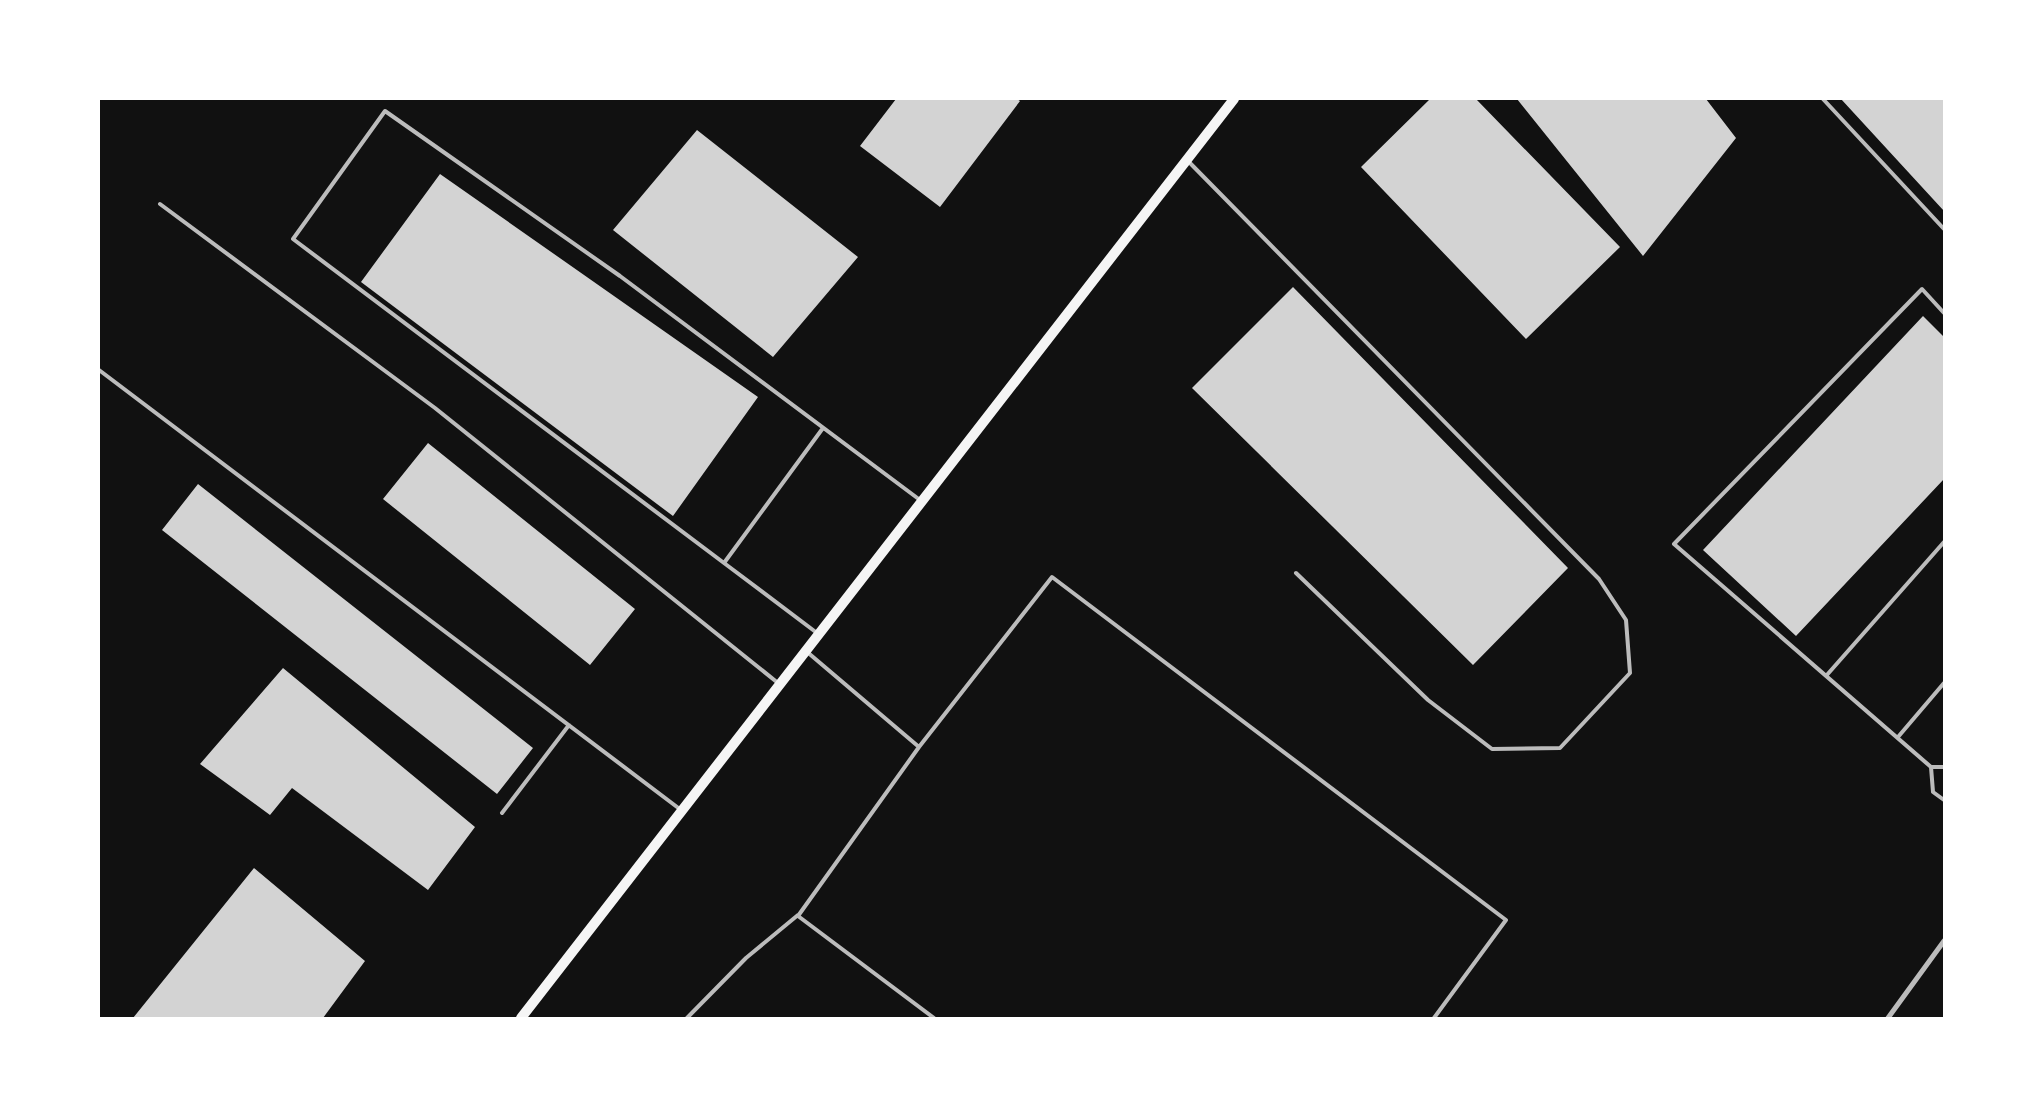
<svg xmlns="http://www.w3.org/2000/svg" width="2043" height="1117" font-family="Poppins,sans-serif">
	<rect width="100%" height="100%" fill="#111"/>
	<path fill="#d3d3d3" d="M 896,99 L 1017,99 L 1020,101 L 940,207 L 860,146 Z
		M 1430,99 L 1476,99 L 1620,247 L 1526,339 L 1361,167 Z
		M 1517,99 L 1706,99 L 1736,138 L 1643,256 Z
		M 1841,99 L 1944,99 L 1944,211 Z
		M 697,130 L 858,257 L 773,357 L 613,230 Z
		M 440,174 L 758,397 L 673,516 L 361,282 Z
		M 1293,287 L 1568,568 L 1473,665 L 1192,388 Z
		M 1923,316 L 1944,337 L 1944,479 L 1796,636 L 1703,550 Z
		M 428,443 L 635,609 L 590,665 L 383,499 Z
		M 198,484 L 533,748 L 497,794 L 162,530 Z
		M 283,668 L 475,827 L 428,890 L 292,788 L 270,815 L 200,764 Z
		M 254,868 L 365,961 L 323,1018 L 133,1018 Z"/>
	<g fill="none" stroke-linecap="round" stroke-linejoin="round">
		<path stroke="#bcbcbc" stroke-width="4" d="M 1823,99 L 1944,229
			M 1188,161 L 1599,579 L 1626,620 L 1630,673 L 1560,748 L 1492,749 L 1428,700 L 1296,573
			M 160,204 L 435,408 L 778,683
			M 1944,313 L 1922,289 L 1674,544 L 1931,767 L 1944,767
			M 99,370 L 681,810
			M 724,563 L 293,239 L 385,111 L 620,276 L 920,500
			M 817,633 L 724,563 L 823,428
			M 806,651 L 919,747
			M 1826,676 L 1944,542
			M 1898,737 L 1944,683
			M 1931,767 L 1933,792 L 1944,800
			M 502,813 L 569,725
			M 687,1018 L 746,958 L 798,915
			M 934,1018 L 798,916 L 919,747 L 1052,577 L 1506,920 L 1434,1018"/>
		<path stroke="#bcbcbc" stroke-width="5" d="M 1888,1018 L 1944,941"/>
		<path stroke="#f5f5f5" stroke-width="10" d="M 521,1018 L 1234,99"/>
	</g>
	<rect width="2043" height="1117" fill="none" stroke="#ffffff" stroke-width="200"/>
</svg>
